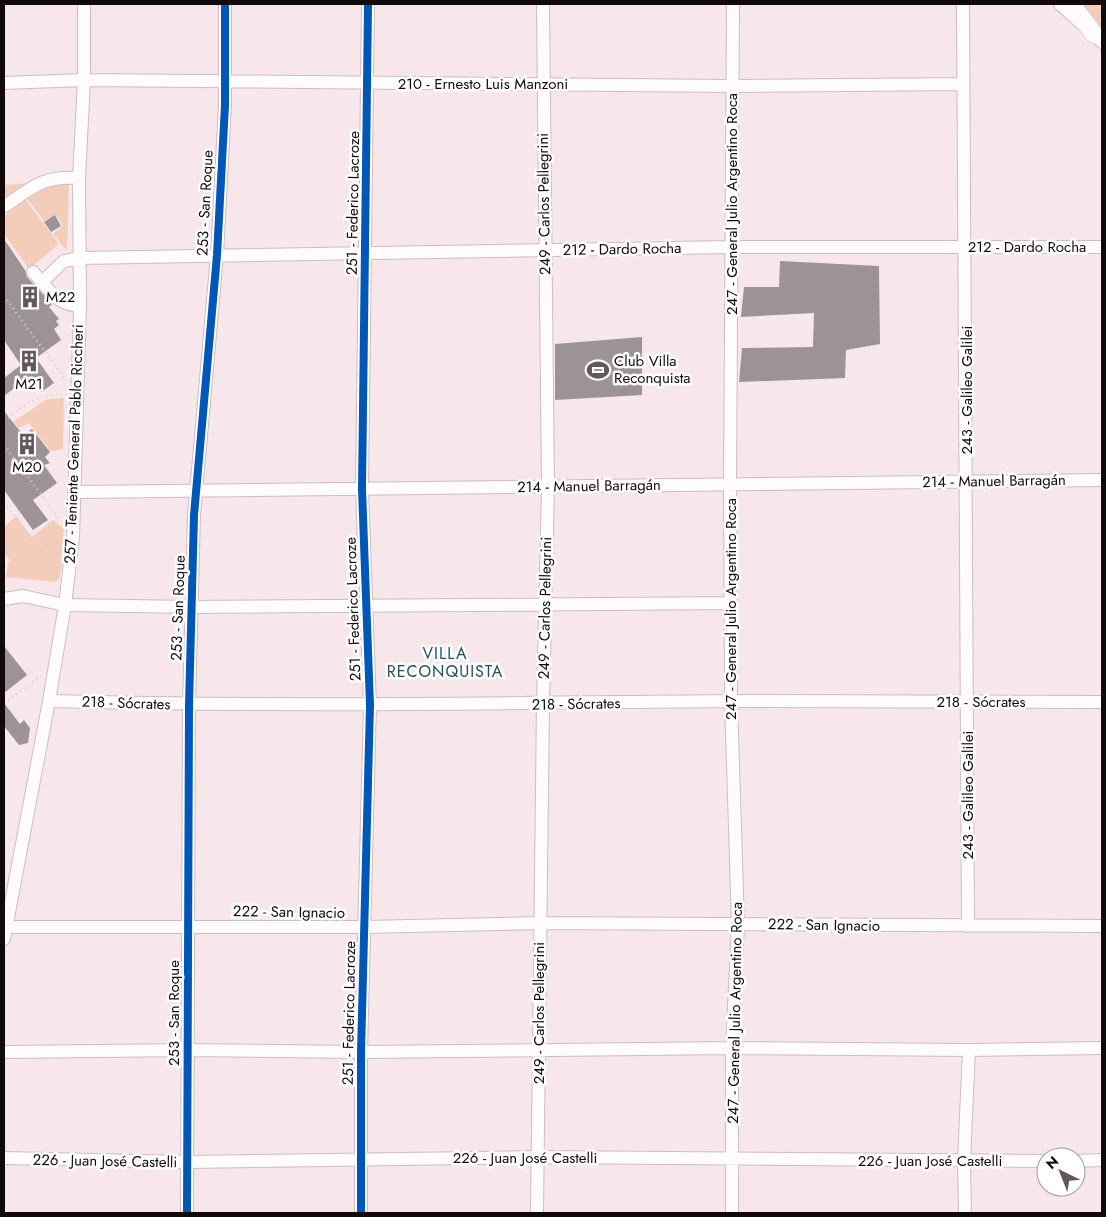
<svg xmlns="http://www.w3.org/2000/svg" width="1106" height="1217" font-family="Jost,sans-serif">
	<rect width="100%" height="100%" fill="#f7e7ea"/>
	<path fill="#f3cdba" d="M 1076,4 L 1102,4 L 1102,33 Z
		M 69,180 L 67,251 L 53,234 L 63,226 L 56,215 L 44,221 L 25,196 L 10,204 L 4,193 L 4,185 Z
		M 25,199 L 59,244 L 29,269 L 4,234 L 4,216 Z
		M 64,398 L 63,449 L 50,451 L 29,423 L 19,428 L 14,421 L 47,399 Z
		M 16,516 L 32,537 L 53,520 L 64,529 L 60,578 L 55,582 L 6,577 L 9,559 L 4,553 L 4,527 Z"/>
	<path fill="#9d9397" d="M 55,215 L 61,226 L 51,232 L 44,222 Z
		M 4,239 L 25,270 L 27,277 L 52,304 L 49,307 L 59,319 L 56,321 L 59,325 L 54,329 L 61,340 L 36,358 L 54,383 L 41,392 L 30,376 L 4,396 L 4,378 L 21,365 L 4,340 Z
		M 780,261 L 879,266 L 880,344 L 846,350 L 845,378 L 739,382 L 742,348 L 813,347 L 814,313 L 741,317 L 744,287 L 779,287 Z
		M 642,337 L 642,395 L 555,400 L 555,344 Z
		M 4,411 L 24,436 L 32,429 L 50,452 L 45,457 L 50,463 L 44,465 L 57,483 L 33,500 L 48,520 L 33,530 L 4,490 Z
		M 4,646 L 27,675 L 4,693 Z
		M 4,703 L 20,724 L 24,720 L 30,728 L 28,743 L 19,745 L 4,726 Z"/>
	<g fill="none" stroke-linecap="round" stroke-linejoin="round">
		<g stroke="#cbbec1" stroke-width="14">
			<path id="minor" d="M 963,4 L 968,926
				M 1060,4 L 1102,42
				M 4,83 L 84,80 L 733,86 L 962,84
				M 5,206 C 34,186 42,176 79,178
				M 33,272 C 49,289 56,305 80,306
				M 42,282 L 64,261 L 81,258 L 731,247 L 1102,247
				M 75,492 L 1102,480
				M 4,599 L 23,596 L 65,605 L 192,607 L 731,603
				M 49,701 C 277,707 504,703 732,701 C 855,701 979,702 1102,702
				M 6,927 L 365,927 L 540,923 L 1102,926
				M 4,939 L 49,701 L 65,605 L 73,537 L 80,306 L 79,178 L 84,80 L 84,4
				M 4,1052 L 188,1050 L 361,1052 L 732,1048 L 969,1050 L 1102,1048
				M 4,1158 L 188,1162 L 538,1157 L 1046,1161
				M 1076,1161 L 1102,1160
				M 187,1213 L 189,705 L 194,515 L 217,255 L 225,105 L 225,4
				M 361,1213 L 361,1052 L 370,705 L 362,489 L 368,4
				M 537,1213 L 543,704 L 548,487 L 543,4
				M 732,1213 L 732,1048 L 738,924 L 731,701 L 730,483 L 733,4
				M 965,1213 L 964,1161 L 969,1050"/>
		</g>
		<g stroke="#cbbec1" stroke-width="19">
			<path id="highway" d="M 1071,4 L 1094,34"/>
		</g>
		<path stroke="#d4d0d0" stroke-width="2.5" stroke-dasharray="1 4" stroke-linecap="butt" d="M 4,296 L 65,379
			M 4,421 C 27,404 37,392 67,395
			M 4,445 L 61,521
			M 4,503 L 46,557 L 58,561
			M 4,703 L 41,676"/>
		<use href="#minor" stroke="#fefbfc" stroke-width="12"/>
		<use href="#highway" stroke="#fefbfc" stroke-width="18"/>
		<g stroke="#fff" stroke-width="11">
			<path id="cycleway" d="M 187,1213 L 189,705 L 194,515 L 217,255 L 225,105 L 225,4
				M 361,1213 L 361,1052 L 370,705 L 362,489 L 368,4"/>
		</g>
		<use href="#cycleway" stroke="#0057b8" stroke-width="8"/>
	</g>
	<defs>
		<g id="building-bare" transform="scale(1.725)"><path d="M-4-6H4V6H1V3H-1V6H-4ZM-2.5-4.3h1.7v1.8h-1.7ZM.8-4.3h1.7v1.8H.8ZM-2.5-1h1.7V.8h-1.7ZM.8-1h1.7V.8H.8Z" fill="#625759" stroke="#fff" stroke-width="2.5" paint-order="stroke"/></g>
		<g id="stadium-bare" transform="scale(1.725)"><path d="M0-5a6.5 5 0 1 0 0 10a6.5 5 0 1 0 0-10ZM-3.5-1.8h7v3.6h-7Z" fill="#625759" stroke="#fff" stroke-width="2.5" paint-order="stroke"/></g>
	</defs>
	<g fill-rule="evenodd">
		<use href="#building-bare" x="30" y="297"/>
		<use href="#building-bare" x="29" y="361"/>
		<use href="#stadium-bare" x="598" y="370"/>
		<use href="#building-bare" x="27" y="444"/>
	</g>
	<g text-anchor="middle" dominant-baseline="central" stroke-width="5" stroke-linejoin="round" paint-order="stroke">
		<g font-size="15" fill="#12090b" stroke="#fff">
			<text x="483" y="84">210 - Ernesto Luis Manzoni</text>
			<text transform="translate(205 203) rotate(-87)">253 - San Roque</text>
			<text transform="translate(353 203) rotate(-89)">251 - Federico Lacroze</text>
			<text transform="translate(544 204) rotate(-91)">249 - Carlos Pellegrini</text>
			<text transform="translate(732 204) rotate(-90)">247 - General Julio Argentino Roca</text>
			<text x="1027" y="247">212 - Dardo Rocha</text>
			<text transform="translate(622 249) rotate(-1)">212 - Dardo Rocha</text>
			<text transform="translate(967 390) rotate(-90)">243 - Galileo Galilei</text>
			<text transform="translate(74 444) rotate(-88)">257 - Teniente General Pablo Riccheri</text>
			<text transform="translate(994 481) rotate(-1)">214 - Manuel Barragán</text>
			<text transform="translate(589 486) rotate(-1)">214 - Manuel Barragán</text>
			<text transform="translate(178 608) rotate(-88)">253 - San Roque</text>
			<text transform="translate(545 608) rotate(-89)">249 - Carlos Pellegrini</text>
			<text transform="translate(353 609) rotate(-92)">251 - Federico Lacroze</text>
			<text transform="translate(731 609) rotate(-90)">247 - General Julio Argentino Roca</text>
			<text x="981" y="702">218 - Sócrates</text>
			<text transform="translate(126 703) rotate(2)">218 - Sócrates</text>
			<text transform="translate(576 704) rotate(-1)">218 - Sócrates</text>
			<text transform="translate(968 795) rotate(-90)">243 - Galileo Galilei</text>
			<text transform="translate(289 912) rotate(1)">222 - San Ignacio</text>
			<text transform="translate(824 925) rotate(1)">222 - San Ignacio</text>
			<text transform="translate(174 1013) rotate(-90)">253 - San Roque</text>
			<text transform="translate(349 1013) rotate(-89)">251 - Federico Lacroze</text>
			<text transform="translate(539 1013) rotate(-90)">249 - Carlos Pellegrini</text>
			<text transform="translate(735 1013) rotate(-89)">247 - General Julio Argentino Roca</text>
			<text x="525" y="1158">226 - Juan José Castelli</text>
			<text transform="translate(105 1161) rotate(1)">226 - Juan José Castelli</text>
			<text x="930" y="1161">226 - Juan José Castelli</text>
		</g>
		<g font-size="15" fill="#12090b" stroke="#fff" text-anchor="start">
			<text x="46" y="297">M22</text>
			<text x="614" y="361">Club Villa<tspan x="614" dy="17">Reconquista</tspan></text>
			<text x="29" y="384" text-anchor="middle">M21</text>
			<text x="27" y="467" text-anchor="middle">M20</text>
		</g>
		<g font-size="16" letter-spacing="1" fill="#205062" stroke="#fff">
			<text x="445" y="653">VILLA<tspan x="445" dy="18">RECONQUISTA</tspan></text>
		</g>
	</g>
	<rect width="1106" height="1217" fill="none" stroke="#12090b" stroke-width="10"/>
	<g transform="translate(1061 1172) rotate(317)"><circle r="24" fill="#ffffff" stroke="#a09d9d"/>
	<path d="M0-4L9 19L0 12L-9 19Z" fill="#625759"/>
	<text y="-8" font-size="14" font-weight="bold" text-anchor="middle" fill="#12090b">N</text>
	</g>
</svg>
